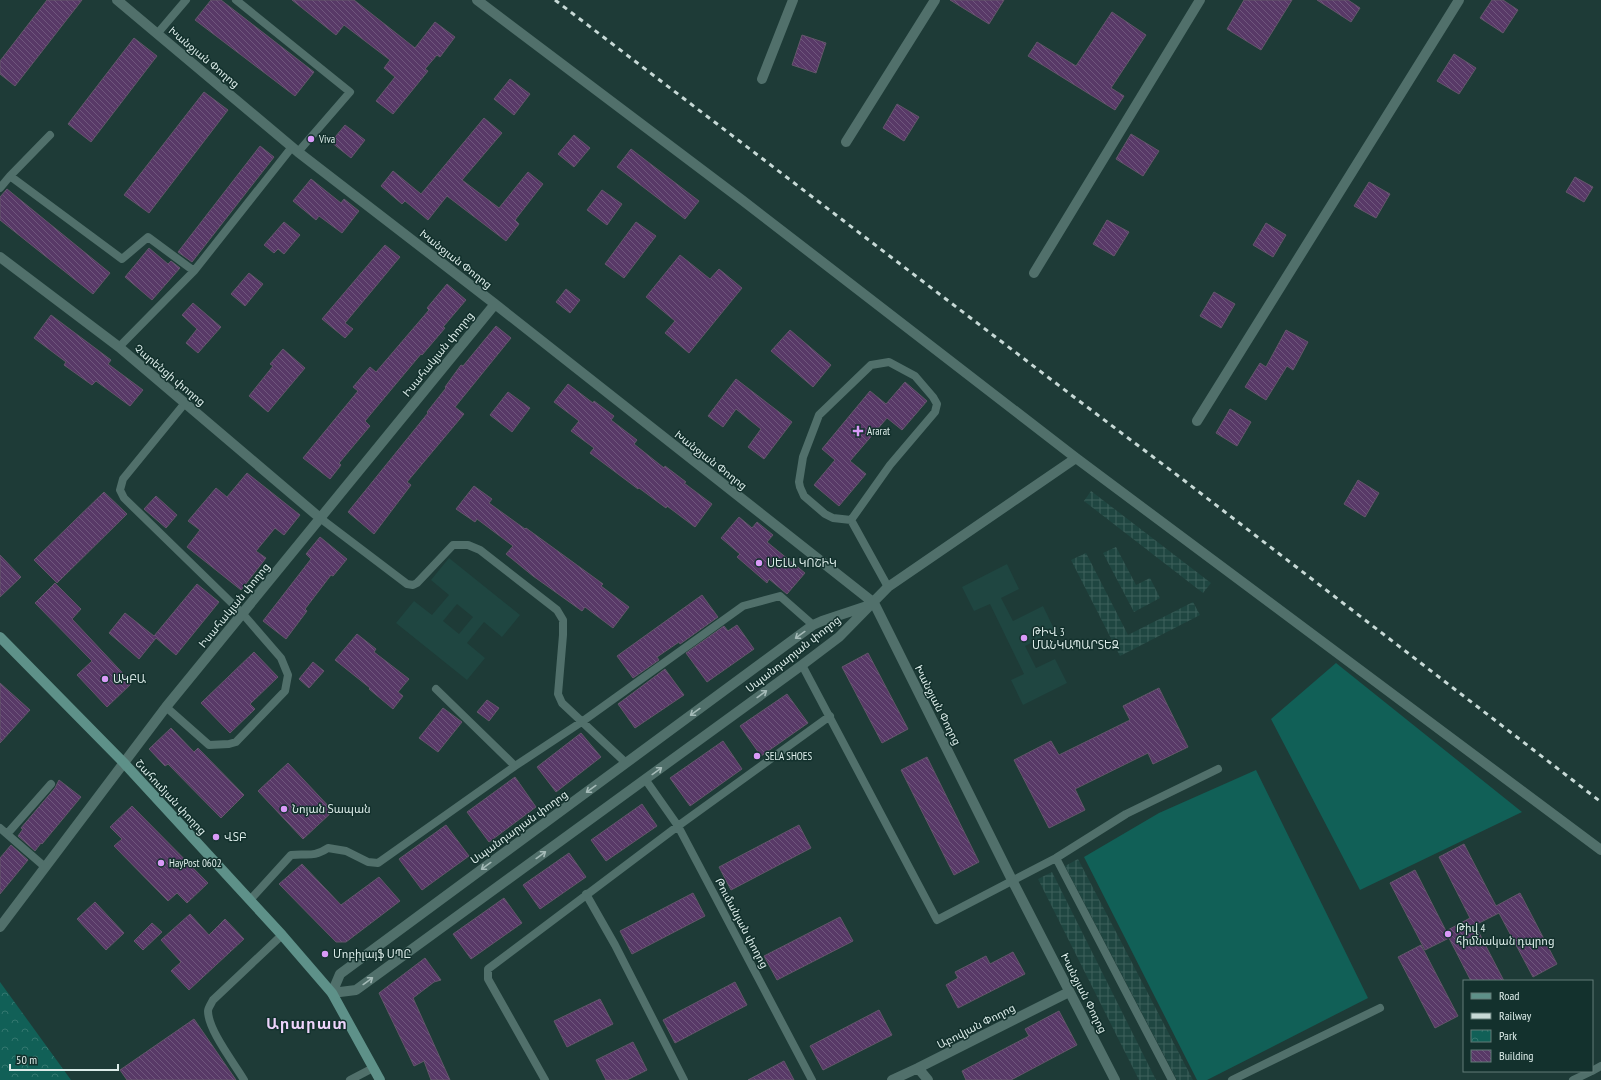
<svg xmlns="http://www.w3.org/2000/svg" width="1601" height="1080" font-family="'PT Sans Narrow','Noto Sans Armenian',sans-serif">
	<defs>
		<pattern id="industrial-grid" width="8" height="8" patternUnits="userSpaceOnUse"><rect width="8" height="8" fill="#1f4641"/><path d="M0 4h8M4 0v8" fill="none" stroke="#3f615c"/></pattern>
		<pattern id="park-crowns" width="20" height="18" patternUnits="userSpaceOnUse"><rect width="20" height="18" fill="#116057"/><path d="M2 6a3 3 0 1 1 6 0M12 15a3 3 0 1 1 6 0" fill="none" stroke="#33776f"/></pattern>
		<pattern id="building-back-hatch" width="6" height="6" patternUnits="userSpaceOnUse"><rect width="6" height="6" fill="#583967"/><path d="M-1 5l2 2M0 0l6 6M5-1l2 2" fill="none" stroke="#6f567d"/></pattern>
	</defs>
	<rect width="100%" height="100%" fill="#1e3b37"/>
	<path fill="#1f4641" fill-rule="evenodd" d="M 449,558 L 520,615 L 502,637 L 484,622 L 467,643 L 485,658 L 467,680 L 396,623 L 414,601 L 432,615 L 449,595 L 431,580 ZM 457,604 L 473,617 L 459,634 L 443,621 Z
		M 1007,564 L 1019,589 L 1001,598 L 1013,621 L 1043,606 L 1055,631 L 1025,646 L 1036,668 L 1055,659 L 1067,683 L 1023,705 L 1011,680 L 1024,674 L 990,604 L 974,611 L 962,587 Z"/>
	<path fill="url(#industrial-grid)" d="M 1091,491 L 1211,583 L 1203,593 L 1084,501 Z
		M 1116,547 L 1136,585 L 1150,578 L 1160,598 L 1134,612 L 1103,553 Z
		M 1086,553 L 1128,635 L 1193,602 L 1200,615 L 1120,656 L 1071,560 Z
		M 1078,859 L 1193,1080 L 1177,1080 L 1065,866 Z
		M 1052,872 L 1156,1080 L 1139,1080 L 1038,879 Z"/>
	<path fill="#116057" d="M 1336,663 L 1522,812 L 1360,890 L 1271,719 Z
		M 1256,770 L 1368,998 L 1207,1080 L 1197,1080 L 1084,857 L 1159,813 Z"/>
	<path fill="url(#park-crowns)" d="M 0,982 L 71,1080 L 0,1080 Z"/>
	<path fill="url(#building-back-hatch)" stroke="#63566a" d="M 47,0 L 82,0 L 15,86 L 0,74 L 0,61 Z
		M 211,0 L 221,0 L 314,72 L 295,96 L 195,20 Z
		M 292,0 L 354,0 L 415,48 L 435,22 L 455,37 L 440,57 L 437,55 L 425,69 L 428,71 L 393,114 L 376,101 L 395,77 L 384,68 L 390,60 L 344,25 L 336,35 Z
		M 950,0 L 1004,0 L 989,24 Z
		M 1244,0 L 1292,0 L 1261,50 L 1227,29 Z
		M 1317,0 L 1348,0 L 1360,8 L 1351,22 Z
		M 1492,0 L 1503,0 L 1518,10 L 1503,33 L 1480,18 Z
		M 1112,12 L 1146,35 L 1111,88 L 1124,96 L 1115,110 L 1028,56 L 1037,42 L 1076,66 Z
		M 802,35 L 826,43 L 816,73 L 792,65 Z
		M 134,38 L 157,56 L 91,142 L 68,124 Z
		M 1454,54 L 1476,68 L 1459,94 L 1437,81 Z
		M 510,79 L 530,94 L 514,115 L 494,99 Z
		M 204,92 L 228,110 L 149,213 L 124,195 Z
		M 897,104 L 919,117 L 904,141 L 883,128 Z
		M 484,118 L 502,133 L 462,180 L 499,208 L 528,172 L 543,184 L 515,220 L 519,224 L 506,241 L 447,196 L 428,220 L 405,201 L 402,204 L 381,186 L 393,171 L 421,194 Z
		M 345,125 L 365,140 L 351,158 L 331,142 Z
		M 1131,134 L 1159,151 L 1143,176 L 1116,159 Z
		M 574,135 L 590,148 L 574,167 L 558,154 Z
		M 260,146 L 274,157 L 192,262 L 178,252 Z
		M 631,149 L 699,201 L 685,219 L 617,167 Z
		M 1575,177 L 1593,187 L 1584,202 L 1566,192 Z
		M 311,179 L 341,203 L 344,199 L 359,211 L 342,233 L 319,216 L 316,220 L 293,201 Z
		M 1369,182 L 1390,194 L 1376,218 L 1354,206 Z
		M 7,189 L 110,273 L 93,294 L 0,220 L 0,197 Z
		M 602,190 L 622,204 L 607,225 L 587,210 Z
		M 1107,220 L 1129,232 L 1114,256 L 1093,244 Z
		M 284,222 L 300,235 L 284,254 L 278,249 L 274,253 L 264,245 Z
		M 636,222 L 656,236 L 624,278 L 605,264 Z
		M 1266,223 L 1286,235 L 1273,257 L 1253,245 Z
		M 385,245 L 400,257 L 345,323 L 353,329 L 345,338 L 322,319 Z
		M 149,248 L 168,264 L 171,261 L 180,268 L 152,300 L 125,277 Z
		M 680,255 L 710,279 L 719,269 L 742,288 L 689,353 L 665,333 L 675,321 L 646,297 Z
		M 249,273 L 263,284 L 245,306 L 231,294 Z
		M 447,284 L 466,300 L 443,327 L 445,328 L 422,355 L 421,354 L 400,379 L 365,421 L 370,426 L 339,463 L 341,465 L 330,479 L 303,458 L 358,391 L 353,387 L 370,367 L 376,372 L 429,310 L 427,308 Z
		M 566,289 L 580,300 L 570,313 L 556,302 Z
		M 1214,292 L 1235,304 L 1221,328 L 1200,316 Z
		M 193,303 L 221,327 L 198,353 L 186,343 L 197,329 L 182,315 Z
		M 51,315 L 111,360 L 108,364 L 143,390 L 130,406 L 96,381 L 92,385 L 64,365 L 66,362 L 34,338 Z
		M 496,326 L 511,338 L 455,407 L 464,414 L 407,482 L 411,485 L 374,534 L 348,512 L 428,413 L 427,412 L 446,388 L 445,387 L 461,365 L 463,366 Z
		M 790,330 L 831,365 L 813,387 L 771,351 Z
		M 1286,330 L 1308,342 L 1293,370 L 1287,366 L 1266,400 L 1245,387 L 1260,363 L 1266,367 Z
		M 283,349 L 305,368 L 268,412 L 249,396 L 273,366 L 270,364 Z
		M 736,379 L 792,422 L 764,459 L 748,447 L 761,429 L 736,409 L 723,427 L 708,416 Z
		M 905,382 L 927,401 L 902,430 L 887,418 L 850,461 L 866,474 L 839,506 L 814,485 L 835,460 L 822,449 L 870,391 L 886,404 Z
		M 568,384 L 593,403 L 594,401 L 614,416 L 611,420 L 637,440 L 634,444 L 664,468 L 665,466 L 686,482 L 684,483 L 712,504 L 695,527 L 667,506 L 666,508 L 639,488 L 638,489 L 590,453 L 594,448 L 571,431 L 579,421 L 554,402 Z
		M 508,392 L 530,408 L 512,432 L 490,415 Z
		M 1230,409 L 1251,422 L 1237,446 L 1216,433 Z
		M 247,473 L 300,515 L 284,535 L 275,528 L 256,551 L 266,558 L 241,590 L 187,547 L 200,530 L 188,521 L 216,488 L 227,497 Z
		M 1358,480 L 1379,493 L 1365,517 L 1344,504 Z
		M 474,486 L 492,499 L 489,503 L 525,529 L 526,528 L 603,584 L 601,586 L 629,607 L 613,628 L 585,607 L 582,611 L 533,576 L 506,554 L 513,546 L 477,519 L 475,522 L 456,509 Z
		M 104,492 L 127,514 L 57,583 L 34,560 Z
		M 156,496 L 177,515 L 166,528 L 144,509 Z
		M 739,517 L 752,528 L 757,522 L 773,535 L 767,542 L 805,573 L 787,594 L 769,579 L 767,583 L 737,557 L 740,554 L 721,538 Z
		M 320,537 L 347,559 L 333,576 L 331,575 L 305,609 L 307,611 L 286,639 L 263,621 L 311,559 L 306,554 Z
		M 0,555 L 21,577 L 0,597 Z
		M 55,583 L 81,609 L 72,619 L 132,683 L 107,707 L 77,675 L 92,661 L 35,603 Z
		M 197,584 L 219,602 L 176,655 L 156,638 L 139,659 L 109,633 L 125,613 L 154,636 Z
		M 702,595 L 718,617 L 680,644 L 679,642 L 657,657 L 659,660 L 633,678 L 617,656 Z
		M 737,625 L 754,649 L 707,682 L 686,653 L 724,626 L 728,631 Z
		M 357,634 L 376,649 L 374,652 L 409,679 L 398,692 L 403,696 L 393,709 L 369,689 L 370,688 L 335,660 Z
		M 254,652 L 278,677 L 250,704 L 255,709 L 230,733 L 201,703 Z
		M 868,653 L 908,729 L 882,743 L 842,667 Z
		M 313,662 L 324,671 L 309,688 L 299,679 Z
		M 665,669 L 684,695 L 635,728 L 618,704 Z
		M 0,683 L 30,710 L 0,743 Z
		M 1159,688 L 1188,747 L 1153,764 L 1148,753 L 1075,789 L 1085,810 L 1049,828 L 1014,760 L 1051,741 L 1059,755 L 1130,720 L 1123,706 Z
		M 787,694 L 808,723 L 761,756 L 740,726 Z
		M 487,700 L 499,708 L 489,721 L 477,712 Z
		M 443,708 L 462,722 L 438,752 L 419,738 Z
		M 171,728 L 194,752 L 198,748 L 244,795 L 221,818 L 168,764 L 165,766 L 149,749 Z
		M 581,733 L 601,757 L 556,792 L 537,767 Z
		M 723,741 L 742,769 L 690,806 L 670,778 Z
		M 927,757 L 979,862 L 954,875 L 901,770 Z
		M 288,763 L 333,811 L 303,839 L 258,791 Z
		M 515,777 L 536,807 L 489,842 L 467,812 Z
		M 59,780 L 81,797 L 42,844 L 41,843 L 35,851 L 18,836 L 23,829 L 21,828 L 55,788 Z
		M 642,804 L 657,826 L 606,861 L 591,840 Z
		M 132,806 L 208,883 L 187,903 L 177,893 L 168,901 L 114,846 L 122,839 L 110,827 Z
		M 446,825 L 469,856 L 422,890 L 399,859 Z
		M 799,825 L 811,848 L 731,890 L 719,867 Z
		M 1464,844 L 1496,906 L 1520,893 L 1557,964 L 1533,977 L 1499,913 L 1475,925 L 1504,981 L 1471,981 L 1449,938 L 1425,950 L 1390,883 L 1415,870 L 1446,931 L 1470,918 L 1439,857 Z
		M 11,845 L 28,860 L 0,894 L 0,858 Z
		M 569,853 L 586,877 L 540,909 L 523,885 Z
		M 302,864 L 341,905 L 379,877 L 400,901 L 346,942 L 336,942 L 279,884 Z
		M 693,893 L 705,916 L 632,954 L 620,931 Z
		M 504,898 L 522,923 L 471,959 L 453,934 Z
		M 95,902 L 124,933 L 106,950 L 77,919 Z
		M 190,914 L 209,935 L 225,919 L 244,939 L 189,990 L 171,971 L 181,962 L 161,940 Z
		M 840,917 L 853,941 L 777,980 L 764,956 Z
		M 152,923 L 162,932 L 143,950 L 134,941 Z
		M 1421,945 L 1458,1016 L 1435,1028 L 1398,957 Z
		M 1013,952 L 1025,974 L 958,1008 L 946,985 L 958,978 L 955,972 L 986,956 L 990,964 Z
		M 425,958 L 441,980 L 434,982 L 413,998 L 450,1080 L 431,1080 L 424,1061 L 414,1066 L 379,993 Z
		M 735,982 L 747,1005 L 675,1043 L 663,1020 Z
		M 600,999 L 613,1024 L 567,1047 L 554,1021 Z
		M 879,1010 L 892,1035 L 823,1070 L 810,1046 Z
		M 1059,1011 L 1077,1045 L 1011,1080 L 966,1080 L 962,1071 L 1029,1036 L 1025,1029 Z
		M 194,1019 L 236,1080 L 127,1080 L 120,1070 Z
		M 633,1042 L 647,1070 L 627,1080 L 606,1080 L 596,1060 Z
		M 784,1061 L 794,1080 L 748,1080 Z"/>
	<g fill="none" stroke-linecap="round" stroke-linejoin="round">
		<path stroke="#51706b" stroke-width="8" d="M 236,0 L 350,92 L 298,152
			M 157,34 L 186,0
			M 10,176 L 50,135
			M 0,188 L 10,176 L 122,259 L 148,237 L 194,271 L 292,147
			M 119,347 L 194,271
			M 320,518 L 407,584 L 413,585 L 417,583 L 453,545 L 468,545 L 480,550 L 557,610 L 563,620 L 563,635 L 558,694 L 562,703 L 626,763
			M 851,520 L 833,518 L 825,514 L 804,496 L 800,487 L 799,482 L 803,457 L 819,415 L 871,365 L 889,362 L 915,376 L 933,397 L 937,404 L 935,412 L 890,465 L 851,520 L 888,587
			M 802,665 L 937,920 L 1056,858 L 1126,814 L 1218,769
			M 436,689 L 515,766
			M 166,707 L 209,745 L 229,744 L 236,742 L 285,691 L 288,675 L 281,658 L 242,613 L 124,498 L 120,490 L 123,479 L 185,403
			M 645,779 L 678,826 L 812,1080
			M 0,828 L 45,867
			M 7,834 L 51,784
			M 1056,858 L 1172,1080
			M 586,894 L 615,945 L 684,1080
			M 250,900 L 291,855 C 307,853 313,858 328,848 L 346,851 L 368,862 L 378,863 L 515,766 L 583,721 L 743,606 L 780,596 L 813,625
			M 1592,1071 L 1601,1066
			M 244,1080 C 234,1063 208,1030 208,1011 C 208,1008 211,1004 213,1000 L 282,935
			M 350,1080 L 373,1068
			M 545,1080 L 488,979 L 488,969 L 678,826 L 830,716
			M 1232,1080 L 1380,1008
			M 1573,1080 L 1592,1071"/>
		<path stroke="#51706b" stroke-width="10" d="M 117,0 L 298,152 L 495,304 L 874,603 L 1012,880 L 1115,1080
			M 477,0 L 742,200 L 1076,458 L 1601,850
			M 762,79 L 793,0
			M 846,142 L 935,0
			M 0,257 L 119,347 L 320,518
			M 1034,273 L 1200,0
			M 1197,421 L 1459,0
			M 0,927 L 166,707 L 495,304
			M 332,993 L 356,990 L 802,665 L 839,637 L 888,587 L 1076,458
			M 332,993 L 340,974 L 813,625 L 822,621 L 870,605
			M 918,1068 L 928,1080
			M 892,1080 L 918,1068 L 1069,992"/>
		<path stroke="#5e9189" stroke-width="10" d="M 0,637 L 124,763 L 282,935 L 332,993 L 380,1080"/>
		<path stroke="#c7d9d6" stroke-width="3" stroke-dasharray="5 5" stroke-linecap="butt" d="M 555,0 L 1070,394 L 1177,475 L 1601,802"/>
	</g>
	<defs><path id="oneway-shaft" d="M-6 0H5M1.5-3L5.5 0L1.5 3" fill="none" stroke-width="1.6" stroke-linecap="round" stroke-linejoin="round"/></defs>
	<g stroke="#a4bab7">
		<use href="#oneway-shaft" transform="translate(800 635) rotate(144)"/>
		<use href="#oneway-shaft" transform="translate(762 694) rotate(-36)"/>
		<use href="#oneway-shaft" transform="translate(695 712) rotate(144)"/>
		<use href="#oneway-shaft" transform="translate(657 771) rotate(-36)"/>
		<use href="#oneway-shaft" transform="translate(591 789) rotate(144)"/>
		<use href="#oneway-shaft" transform="translate(541 855) rotate(-36)"/>
		<use href="#oneway-shaft" transform="translate(486 866) rotate(144)"/>
		<use href="#oneway-shaft" transform="translate(368 981) rotate(-36)"/>
	</g>
	<g fill="#d99af8" stroke="#13312d" stroke-width="1.5">
		<circle cx="311" cy="139" r="4"/>
		<path d="M856 425h4v4h4v4h-4v4h-4v-4h-4v-4h4z"/>
		<circle cx="759" cy="563" r="4"/>
		<circle cx="1024" cy="638" r="4"/>
		<circle cx="105" cy="679" r="4"/>
		<circle cx="757" cy="756" r="4"/>
		<circle cx="284" cy="809" r="4"/>
		<circle cx="216" cy="837" r="4"/>
		<circle cx="161" cy="863" r="4"/>
		<circle cx="1448" cy="934" r="4"/>
		<circle cx="325" cy="954" r="4"/>
	</g>
	<g text-anchor="middle" dominant-baseline="central" stroke-width="3" stroke-linejoin="round" paint-order="stroke">
		<g font-size="11" fill="#dcece9" stroke="#13312d">
			<text transform="translate(204 57) rotate(40)">Խանջյան Փողոց</text>
			<text transform="translate(456 259) rotate(38)">Խանջյան Փողոց</text>
			<text transform="translate(438 354) rotate(-51)">Իսահակյան փողոց</text>
			<text transform="translate(170 375) rotate(40)">Չարենցի փողոց</text>
			<text transform="translate(711 460) rotate(38)">Խանջյան Փողոց</text>
			<text transform="translate(234 605) rotate(-51)">Իսահակյան փողոց</text>
			<text transform="translate(793 654) rotate(-38)">Սպանդարյան փողոց</text>
			<text transform="translate(938 705) rotate(63)">Խանջյան Փողոց</text>
			<text transform="translate(171 797) rotate(47)">Շահումյան փողոց</text>
			<text transform="translate(519 827) rotate(-36)">Սպանդարյան փողոց</text>
			<text transform="translate(742 923) rotate(62)">Թումանյան փողոց</text>
			<text transform="translate(1084 993) rotate(63)">Խանջյան Փողոց</text>
			<text transform="translate(976 1026) rotate(-27)">Աբովյան Փողոց</text>
		</g>
		<g font-size="11" fill="#dcece9" stroke="#13312d" text-anchor="start">
			<text x="319" y="139">Viva</text>
			<text x="867" y="431">Ararat</text>
			<text x="767" y="563">ՍԵԼԱ ԿՈՇԻԿ</text>
			<text x="1032" y="632">ԹԻՎ 3<tspan x="1032" dy="13">ՄԱՆԿԱՊԱՐՏԵԶ</tspan></text>
			<text x="113" y="679">ԱԿԲԱ</text>
			<text x="765" y="756">SELA SHOES</text>
			<text x="292" y="809">Նոյան Տապան</text>
			<text x="224" y="837">ՎՏԲ</text>
			<text x="169" y="863">HayPost 0602</text>
			<text x="1456" y="928">Թիվ 4<tspan x="1456" dy="13">հիմնական դպրոց</tspan></text>
			<text x="333" y="954">Մոբիլայֆ ՍՊԸ</text>
		</g>
		<g font-size="15" font-weight="bold" letter-spacing="1" fill="#eed4fc" stroke="#13312d">
			<text x="307" y="1023">Արարատ</text>
		</g>
	</g>
	<rect x="1463" y="980" width="130" height="92" fill="#13312d" stroke="#637c78"/>
	<rect x="1471" y="993" width="20" height="6" fill="#5e9189" stroke="#637c78"/>
	<text x="1499" y="1000" font-size="12" fill="#dcece9">Road</text>
	<rect x="1471" y="1013" width="20" height="6" fill="#c7d9d6" stroke="#637c78"/>
	<text x="1499" y="1020" font-size="12" fill="#dcece9">Railway</text>
	<rect x="1471" y="1030" width="20" height="12" fill="url(#park-crowns)" stroke="#637c78"/>
	<text x="1499" y="1040" font-size="12" fill="#dcece9">Park</text>
	<rect x="1471" y="1050" width="20" height="12" fill="url(#building-back-hatch)" stroke="#637c78"/>
	<text x="1499" y="1060" font-size="12" fill="#dcece9">Building</text>
	<path d="M10 1064v6h108v-6" fill="none" stroke="#dcece9" stroke-width="2"/>
	<text x="16" y="1064" font-size="12" fill="#dcece9" stroke="#13312d" stroke-width="3" paint-order="stroke">50 m</text>
</svg>
